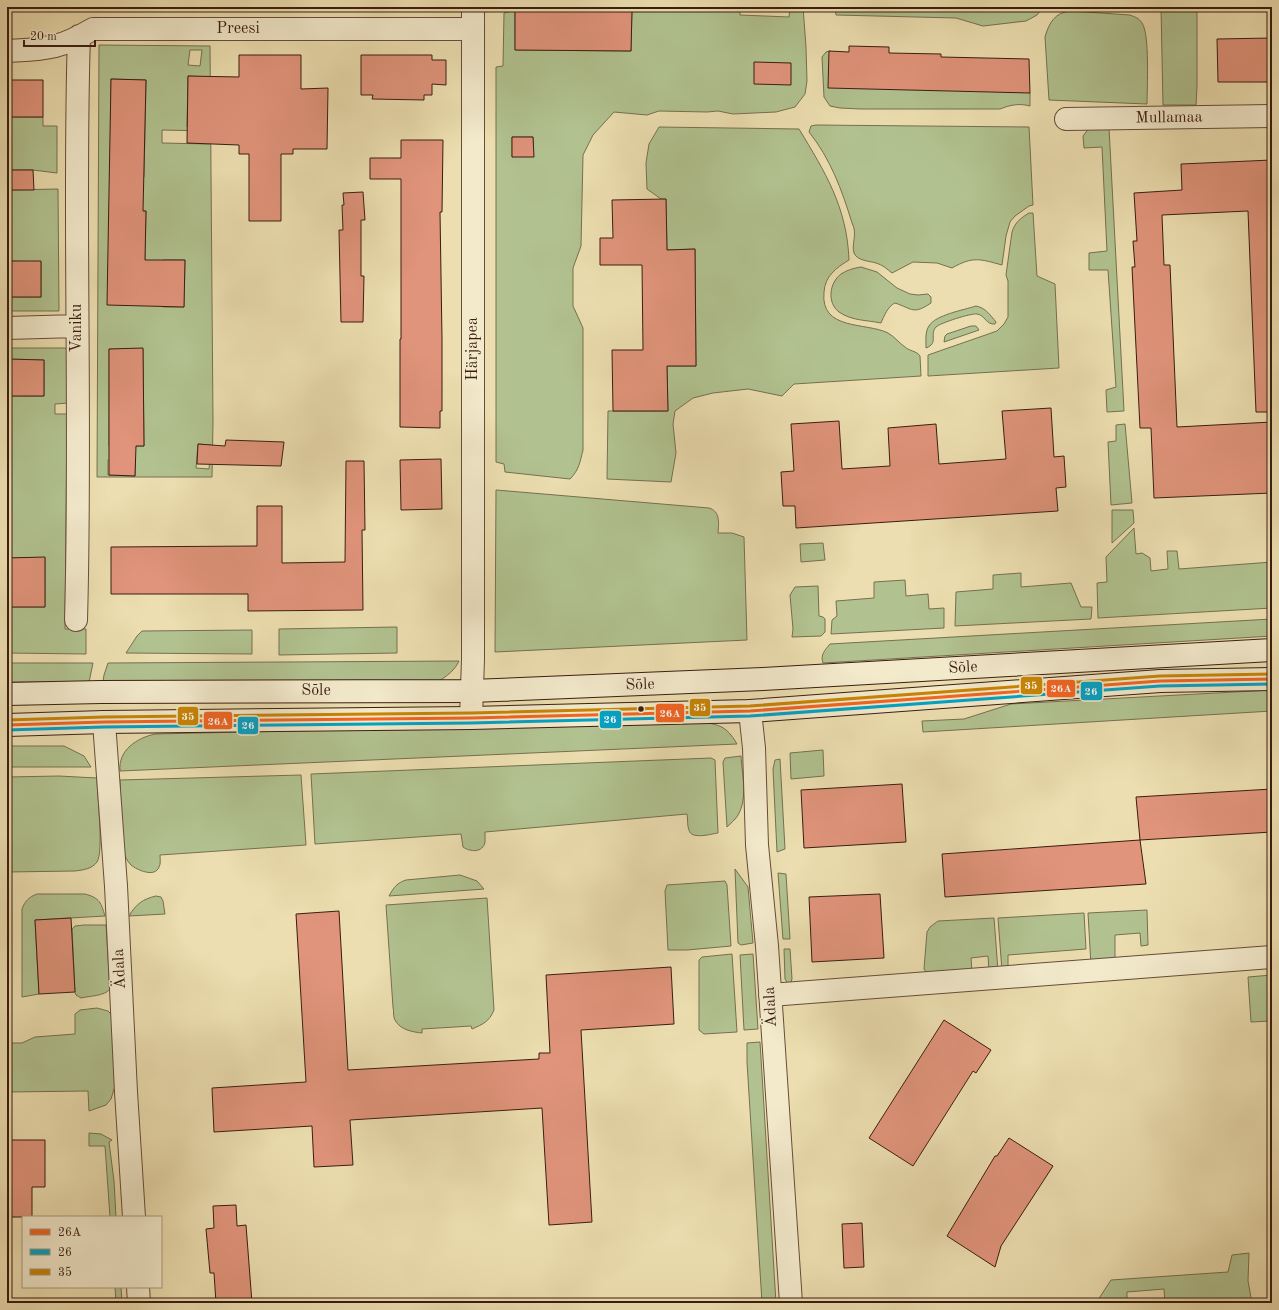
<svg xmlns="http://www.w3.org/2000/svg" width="1279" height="1310" font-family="'Old Standard TT',serif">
	<rect width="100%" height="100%" fill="#ecdeb0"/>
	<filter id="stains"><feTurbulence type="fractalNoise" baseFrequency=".005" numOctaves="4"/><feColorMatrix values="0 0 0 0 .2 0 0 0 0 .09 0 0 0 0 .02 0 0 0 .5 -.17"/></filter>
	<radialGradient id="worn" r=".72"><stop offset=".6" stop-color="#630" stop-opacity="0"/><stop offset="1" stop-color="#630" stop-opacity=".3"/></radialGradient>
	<path fill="#b1c290" stroke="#767050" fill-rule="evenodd" d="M 630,7 L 740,7 L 740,15 L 789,17 L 790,7 L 803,7 L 806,47 L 807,81 L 805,94 L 795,107 L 776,112 L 733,114 L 718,111 L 707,112 L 659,111 L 647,115 L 614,112 L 593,135 L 583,155 L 581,246 L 573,268 L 573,306 L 583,328 L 583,450 C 580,462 579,470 570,479 L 505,472 L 504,464 L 496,462 L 496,67 L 503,66 L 504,13 L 515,10 L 515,50 L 631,51 L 632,10 ZM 512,137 L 533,137 L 533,148 L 512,157 Z
		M 835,7 L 1043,7 L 1037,15 L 1026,21 L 983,26 L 956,18 L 836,15 Z
		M 1161,7 L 1197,7 L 1197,86 L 1196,105 L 1163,105 Z
		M 1071,11 L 1130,15 C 1135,17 1139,18 1142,23 C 1150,34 1147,89 1147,104 L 1049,100 L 1045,37 C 1049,23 1055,12 1071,11 Z
		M 99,45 L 210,46 L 213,422 L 212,477 L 97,477 ZM 190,50 L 202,50 L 200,66 L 188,65 ZM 188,76 L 210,77 L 187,127 ZM 111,79 L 146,80 L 144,177 L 110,176 ZM 162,130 L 208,131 L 209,144 L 162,143 ZM 109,210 L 146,211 L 144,305 ZM 163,260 L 185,260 L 184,307 L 163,307 ZM 109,349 L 143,349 L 144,446 L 109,446 ZM 198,444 L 211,445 L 209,469 L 196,468 ZM 108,460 L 135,461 L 135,476 L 108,475 Z
		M 829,51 L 1030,93 L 1030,106 C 1019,103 1010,105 1000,109 L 861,109 L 840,108 L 830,106 L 824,97 L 822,57 L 826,52 Z
		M 8,117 L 43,117 L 43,126 L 57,126 L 57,173 L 33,170 L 7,170 Z
		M 816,125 L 1029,127 L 1033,205 L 1029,206 L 1015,216 L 1010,222 L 1006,236 L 1002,265 C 980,259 973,256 952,268 L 937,263 L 913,262 L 892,273 C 887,269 883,265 876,263 C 870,261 857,261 854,253 C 851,244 858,234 852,223 C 842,190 830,158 809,132 L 811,126 Z
		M 659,127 L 799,129 C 825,172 847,207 849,260 C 836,268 825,276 824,292 C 820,331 866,322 888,333 C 895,337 899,343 905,347 C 909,351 917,351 920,356 L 921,376 L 794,384 L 782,396 L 748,389 L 713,393 L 693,398 L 675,411 L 673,424 L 676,453 L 671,482 L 607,479 L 608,411 L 668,411 L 667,366 L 696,366 L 695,249 L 667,250 L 666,199 L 661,199 L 647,189 L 646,163 L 649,144 Z
		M 1089,128 L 1109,128 L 1124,411 L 1107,412 L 1106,390 L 1116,387 L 1108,270 L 1089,270 L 1089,253 L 1107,251 L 1102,147 L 1084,148 L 1083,136 Z
		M 58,189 L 59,311 L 7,311 L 7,297 L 41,297 L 41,262 L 9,261 L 9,250 L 7,250 L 7,190 Z
		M 1029,213 L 1033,213 L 1037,276 L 1055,284 L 1059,368 L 928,376 L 928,355 L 997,331 L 1004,324 L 1008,317 L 1008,281 L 1006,275 L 1012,232 C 1015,222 1021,218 1029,213 Z
		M 861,267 L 877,272 L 897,288 L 910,294 L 918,295 L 928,294 L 931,297 L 931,303 C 913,315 913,309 895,303 C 888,306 884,316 881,323 C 867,320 852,321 839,312 C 827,303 829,283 841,274 C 847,270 854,268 861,267 Z
		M 976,306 C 986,308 990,315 996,322 L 995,324 C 986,325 985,315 977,314 C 971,313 940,323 936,327 C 929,335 939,343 926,348 C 926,341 925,331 929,326 C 935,315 964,310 976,306 Z
		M 971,326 L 976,326 L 979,330 L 944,342 L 945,336 L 947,334 Z
		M 7,348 L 65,348 L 67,349 L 68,403 L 55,404 L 55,414 L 67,414 L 65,629 L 86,629 L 86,654 L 7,653 L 7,607 L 45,607 L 45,558 L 7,558 L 7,396 L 44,396 L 44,360 L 7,359 Z
		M 1125,424 L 1132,503 L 1111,505 L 1108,442 L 1116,441 L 1116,425 Z
		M 496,490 L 709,508 C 720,511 719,523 718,533 L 732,533 L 744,537 L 747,640 L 495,652 Z
		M 1112,510 L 1133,510 L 1134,523 L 1112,543 Z
		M 1134,528 L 1136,554 L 1142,553 L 1150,558 L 1151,571 L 1168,569 L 1167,551 L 1177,551 L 1179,569 L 1272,562 L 1272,608 L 1098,618 L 1097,583 L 1107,582 L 1106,557 Z
		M 823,543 L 825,560 L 801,562 L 800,544 Z
		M 1021,573 L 1021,587 L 1071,583 L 1081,607 L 1092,607 L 1091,619 L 955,626 L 956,592 L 993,589 L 993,575 Z
		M 905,580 L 906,596 L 928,594 L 929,609 L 944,608 L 944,628 L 831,634 L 832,620 L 837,616 L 836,601 L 874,598 L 874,582 Z
		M 818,586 L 819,616 L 823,617 L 825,619 L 825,632 L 821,636 L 792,637 L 793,629 L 790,595 L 795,587 Z
		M 1272,619 L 1272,636 L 823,663 C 820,655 825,650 830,644 Z
		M 397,627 L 397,653 L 279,655 L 279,629 Z
		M 252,630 L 252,654 L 126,653 L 137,636 L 142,631 Z
		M 459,661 C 455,670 447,676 439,681 L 103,682 L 104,675 L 108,663 Z
		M 7,663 L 93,663 L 89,682 L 7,682 Z
		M 1272,690 L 1272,711 L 923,732 L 922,721 L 964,719 L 1011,704 Z
		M 698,722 C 718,724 726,725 737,744 L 120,771 C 118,750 137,738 155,734 Z
		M 7,746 L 64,746 L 84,756 L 91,767 L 7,767 Z
		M 823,750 L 824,776 L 791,779 L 790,753 Z
		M 741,756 C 742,774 748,798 738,815 C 736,819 731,823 727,827 L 723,762 L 725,758 Z
		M 711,758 L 715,760 L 718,833 C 711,834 691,840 689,830 C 687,826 688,819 687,814 L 485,832 C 485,835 485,839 485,842 C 483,853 470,852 463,847 L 461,834 L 315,844 L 311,774 Z
		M 780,759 L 785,849 L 777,852 L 773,769 L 775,760 Z
		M 301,775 L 306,845 L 160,855 C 160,859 161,864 159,867 C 155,878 137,870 131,865 C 127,861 125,856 123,851 L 120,780 Z
		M 59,776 L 97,778 C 97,793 104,852 97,862 C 92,869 83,870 75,871 L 7,872 L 7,777 Z
		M 735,869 L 748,887 L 753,943 L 741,945 L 738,943 Z
		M 778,873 L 786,874 L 790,939 L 783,939 Z
		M 460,875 L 477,881 L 484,889 L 389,896 C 394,887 397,883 406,880 Z
		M 725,881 L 727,885 L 731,946 L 687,950 L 668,950 L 665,891 L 667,885 Z
		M 37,894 L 85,894 C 100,898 101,903 105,916 L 35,920 L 39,994 L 22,997 L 22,909 C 25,901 29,897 37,894 Z
		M 156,896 L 161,897 L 163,901 L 165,914 L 129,916 C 136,904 143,899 156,896 Z
		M 487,898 L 494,1010 C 489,1022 483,1024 472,1029 L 471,1026 L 422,1029 L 422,1033 C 413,1032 400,1030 395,1020 C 393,1017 394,1011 393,1007 L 386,905 Z
		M 1147,910 L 1148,945 L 1141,946 L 1140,933 L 1115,935 L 1115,963 L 1091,966 L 1088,913 Z
		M 1084,913 L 1086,949 L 1008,955 L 1008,970 L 1002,971 L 998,918 Z
		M 994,918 L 998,971 L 989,972 L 988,956 L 971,958 L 972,972 L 926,972 L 924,969 L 927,932 L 930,927 L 938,921 Z
		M 84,925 L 106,925 L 110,989 C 105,996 89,996 81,998 L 76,995 L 75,992 L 72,929 L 75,926 Z
		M 784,949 L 790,949 L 792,979 L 791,982 L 788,984 L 785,979 Z
		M 732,954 L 737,1032 L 704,1034 L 699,1030 L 699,960 L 702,957 Z
		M 753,954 L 758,1029 L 744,1030 L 740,955 Z
		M 1272,975 L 1272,992 L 1269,993 L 1271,1021 L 1251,1022 L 1248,977 Z
		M 97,1008 L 108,1011 L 113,1016 L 115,1086 L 111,1099 L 106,1105 L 89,1111 L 88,1091 L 7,1092 L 7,1043 L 22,1043 L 35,1037 L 75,1034 L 75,1014 L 80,1010 Z
		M 760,1042 L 776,1303 L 762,1303 L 747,1062 L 747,1043 Z
		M 89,1133 L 101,1134 L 112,1140 L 109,1142 L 114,1181 L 116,1217 L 110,1217 L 105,1146 L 89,1146 Z
		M 1268,1249 L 1272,1249 L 1272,1298 Z
		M 1249,1253 L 1248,1281 L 1252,1303 L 1165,1303 L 1164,1289 L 1127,1292 L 1127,1303 L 1096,1303 L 1111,1280 L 1228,1272 L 1232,1255 Z
		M 115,1287 L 121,1287 L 122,1303 L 116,1303 Z"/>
	<path fill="#e0947b" stroke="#3a1d11" d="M 515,10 L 632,10 L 631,51 L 515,50 Z
		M 1272,38 L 1272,82 L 1218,82 L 1217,39 Z
		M 849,46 L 889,47 L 889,53 L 941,54 L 941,57 L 1029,59 L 1030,93 L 828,88 L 829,51 L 849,52 Z
		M 239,55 L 301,55 L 301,89 L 328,88 L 327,149 L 293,149 L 293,154 L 281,154 L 281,221 L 249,221 L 249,154 L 239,154 L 239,145 L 187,143 L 188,76 L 239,77 Z
		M 361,55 L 432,55 L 432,60 L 446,60 L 446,85 L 432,84 L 432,95 L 424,95 L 424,100 L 372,99 L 373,95 L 361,95 Z
		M 754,62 L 791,63 L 791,85 L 754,84 Z
		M 111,79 L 146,80 L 143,211 L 146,211 L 145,260 L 185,260 L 184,307 L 107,305 Z
		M 7,80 L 43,80 L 43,117 L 7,117 Z
		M 512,137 L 533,137 L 534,157 L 512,157 Z
		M 401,140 L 443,140 L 442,212 L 440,212 L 442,339 L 442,411 L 440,411 L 440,428 L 400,427 L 400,339 L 401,339 L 401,179 L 370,179 L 370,158 L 401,158 Z
		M 1272,160 L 1272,412 L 1256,412 L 1248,211 L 1162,215 L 1164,265 L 1170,265 L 1177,427 L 1272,422 L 1272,493 L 1154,498 L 1151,428 L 1140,428 L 1132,267 L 1135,267 L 1133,241 L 1137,241 L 1134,193 L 1182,190 L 1181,164 Z
		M 7,170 L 33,170 L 34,190 L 7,190 Z
		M 363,192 L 365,220 L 361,220 L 361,276 L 364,276 L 363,322 L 341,322 L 339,230 L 343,230 L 342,205 L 344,205 L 343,193 Z
		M 666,199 L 667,250 L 695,249 L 696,366 L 667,366 L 668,411 L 613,411 L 612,350 L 643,350 L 642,265 L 600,265 L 600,238 L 613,238 L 612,200 Z
		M 7,261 L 41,261 L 41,297 L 7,297 Z
		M 143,348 L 144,446 L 136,446 L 135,476 L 109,475 L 109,349 Z
		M 7,359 L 44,360 L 44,396 L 7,396 Z
		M 1051,408 L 1054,457 L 1064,456 L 1066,487 L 1056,488 L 1058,511 L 796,528 L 795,506 L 783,506 L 781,472 L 794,471 L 791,424 L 839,421 L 842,469 L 890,466 L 888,428 L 936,424 L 939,464 L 1006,459 L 1002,411 Z
		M 226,440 L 284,442 L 281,466 L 197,464 L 198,444 L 225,446 Z
		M 441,459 L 442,509 L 401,510 L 400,460 Z
		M 346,461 L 364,461 L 365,530 L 362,530 L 363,610 L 248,611 L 248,594 L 111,594 L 111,547 L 257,546 L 257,506 L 282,506 L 282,563 L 345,562 Z
		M 45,557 L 45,607 L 7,607 L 7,558 Z
		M 902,784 L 906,842 L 804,848 L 801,790 Z
		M 1272,789 L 1272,832 L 1140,840 L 1136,797 Z
		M 1140,840 L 1146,884 L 945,897 L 942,854 Z
		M 880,894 L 884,958 L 812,962 L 809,897 Z
		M 339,911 L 348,1070 L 539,1059 L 539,1053 L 550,1053 L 546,975 L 671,967 L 674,1024 L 581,1030 L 592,1222 L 549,1225 L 542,1108 L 350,1120 L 353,1165 L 314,1167 L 312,1126 L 214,1132 L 212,1088 L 306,1082 L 296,914 Z
		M 71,918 L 75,992 L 39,994 L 35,920 Z
		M 944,1020 L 991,1050 L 976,1073 L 973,1071 L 913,1166 L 869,1138 Z
		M 1009,1138 L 1053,1166 L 1001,1246 L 995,1267 L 947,1236 L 995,1156 L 997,1156 Z
		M 7,1140 L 45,1140 L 45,1187 L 32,1187 L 32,1217 L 7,1217 Z
		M 236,1205 L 237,1226 L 246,1225 L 252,1303 L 216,1303 L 214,1273 L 210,1273 L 206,1229 L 214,1228 L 213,1206 Z
		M 862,1223 L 864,1267 L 844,1268 L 842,1224 Z"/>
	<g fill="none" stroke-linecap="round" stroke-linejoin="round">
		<g stroke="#664d39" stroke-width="24">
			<path id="street" d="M 7,51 C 23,50 39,50 55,46 C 68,43 81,36 93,29 L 473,29
				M 1066,119 L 1272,116
				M 7,328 L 77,326
				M 76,620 C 80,481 77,342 77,203 C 77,147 77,92 79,36
				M 750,711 L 754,748 L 757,845 L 767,946 L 791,1303
				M 471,718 L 473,659 L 473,7
				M 104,722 L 116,886 L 126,1092 L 134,1217
				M 770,995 L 1272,957
				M 138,1287 L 139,1303"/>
		</g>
		<g stroke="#3a1d11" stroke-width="24">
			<path id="secondary" d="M 7,694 L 101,692 L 471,691 L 763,679 L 1272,650
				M 7,725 L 104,722 L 471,718 L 750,711 L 1160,681 L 1272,679"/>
		</g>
		<use href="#street" stroke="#f3eacc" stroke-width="22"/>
		<use href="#secondary" stroke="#f3eacc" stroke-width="22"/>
		<g stroke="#f3eacc" stroke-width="6">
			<path id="bus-1" d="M 7,725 L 104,722 L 471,718 L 750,711 L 1160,681 L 1272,679"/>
		</g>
		<g stroke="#f3eacc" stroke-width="6">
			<path id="bus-2" d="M 7,730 L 104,727 L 471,723 L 750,716 L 1160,686 L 1272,684"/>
		</g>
		<g stroke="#f3eacc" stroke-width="6">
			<path id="bus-3" d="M 7,720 L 104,717 L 471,713 L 750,706 L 1160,676 L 1272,674"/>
		</g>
		<use href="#bus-1" stroke="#f26522" stroke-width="3"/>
		<use href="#bus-2" stroke="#03a2c5" stroke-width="3"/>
		<use href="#bus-3" stroke="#c88404" stroke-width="3"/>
	</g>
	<circle fill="#3a1d11" stroke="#f3eacc" stroke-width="1.5" cx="641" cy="709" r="3.5"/>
	<g text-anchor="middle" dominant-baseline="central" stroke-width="3" stroke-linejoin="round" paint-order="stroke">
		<g font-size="16" fill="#3a1d11" stroke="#f3eacc">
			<text x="238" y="29">Preesi</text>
			<text transform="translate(1169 118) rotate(-1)">Mullamaa</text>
			<text transform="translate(77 328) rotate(-90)">Vaniku</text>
			<text transform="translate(473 349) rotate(-90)">Härjapea</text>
			<text transform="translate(963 668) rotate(-3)">Sõle</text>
			<text transform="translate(640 685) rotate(-2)">Sõle</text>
			<text x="316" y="691">Sõle</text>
			<text transform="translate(120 969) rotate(-93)">Ädala</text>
			<text transform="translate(771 1007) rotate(-93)">Ädala</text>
		</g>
	</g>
	<g stroke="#f3eacc" stroke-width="1.5">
		<rect x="1020" y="676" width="23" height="19" rx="4" fill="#c88404"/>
		<rect x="1046" y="679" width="30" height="19" rx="4" fill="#f26522"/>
		<rect x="1080" y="681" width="23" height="20" rx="4" fill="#03a2c5"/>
		<rect x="689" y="698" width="22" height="19" rx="4" fill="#c88404"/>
		<rect x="655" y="703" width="30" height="20" rx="4" fill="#f26522"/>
		<rect x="177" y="706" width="22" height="20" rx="4" fill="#c88404"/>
		<rect x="599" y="710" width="23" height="19" rx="4" fill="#03a2c5"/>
		<rect x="203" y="711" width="30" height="19" rx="4" fill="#f26522"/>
		<rect x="237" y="716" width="22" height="19" rx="4" fill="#03a2c5"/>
	</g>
	<g font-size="11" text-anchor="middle" font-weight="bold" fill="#fff">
		<text x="1031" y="689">35</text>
		<text x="1061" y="692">26A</text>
		<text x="1091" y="695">26</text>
		<text x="700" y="711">35</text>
		<text x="670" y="717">26A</text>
		<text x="188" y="720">35</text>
		<text x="610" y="723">26</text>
		<text x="218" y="725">26A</text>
		<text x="248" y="729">26</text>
	</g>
	<rect width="1279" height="1310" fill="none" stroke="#ecdeb0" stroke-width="24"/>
	<rect x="8" y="8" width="1263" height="1294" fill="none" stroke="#3a1d11" stroke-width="2"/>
	<rect x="12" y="12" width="1255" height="1286" fill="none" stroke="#3a1d11"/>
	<rect x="22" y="1216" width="140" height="72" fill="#f3eacc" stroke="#a99881"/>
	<rect x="30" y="1229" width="20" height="6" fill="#f26522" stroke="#a99881"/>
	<text x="58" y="1236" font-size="12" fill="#3a1d11">26A</text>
	<rect x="30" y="1249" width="20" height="6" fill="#03a2c5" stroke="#a99881"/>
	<text x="58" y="1256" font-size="12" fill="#3a1d11">26</text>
	<rect x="30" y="1269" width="20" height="6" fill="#c88404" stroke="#a99881"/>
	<text x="58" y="1276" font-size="12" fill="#3a1d11">35</text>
	<path d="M24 40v6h71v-6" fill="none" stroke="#3a1d11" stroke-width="2"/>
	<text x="30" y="40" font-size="12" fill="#3a1d11" stroke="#f3eacc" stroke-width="3" paint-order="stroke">20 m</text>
	<rect width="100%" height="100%" filter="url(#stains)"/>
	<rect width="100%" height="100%" fill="url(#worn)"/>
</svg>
